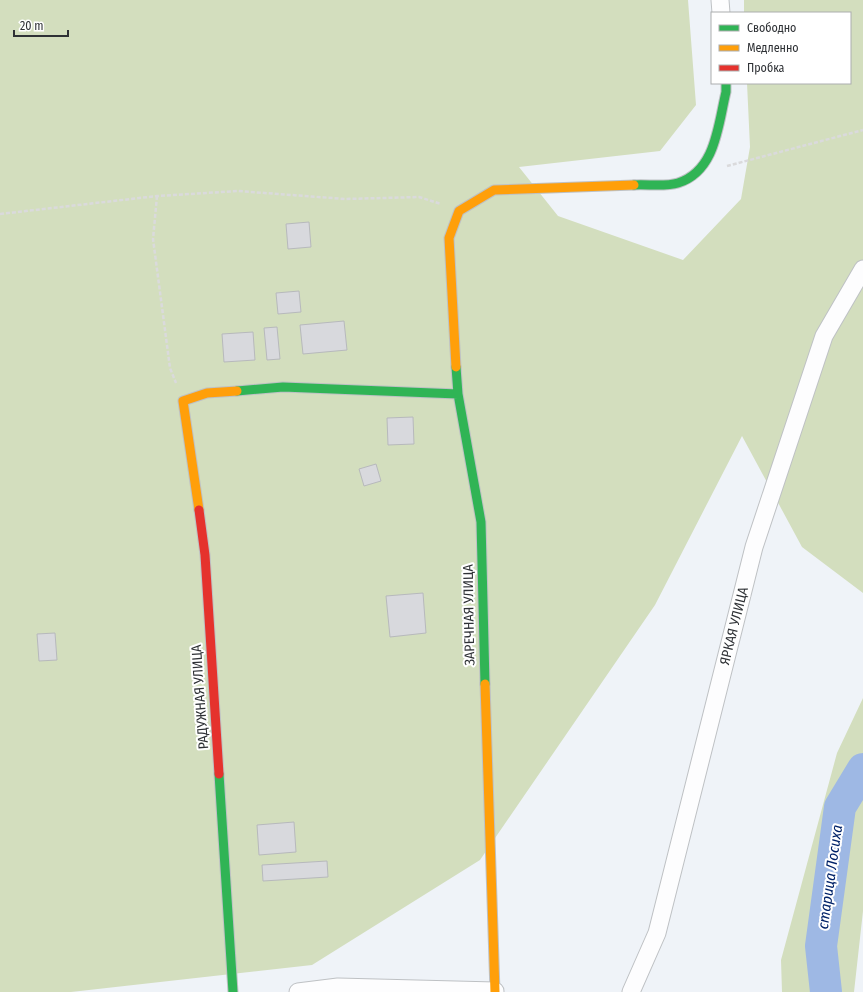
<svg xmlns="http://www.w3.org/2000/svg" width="863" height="992" font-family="'Fira Sans Condensed',sans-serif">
	<rect width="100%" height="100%" fill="#eff3f8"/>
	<path fill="#d3debe" d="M 0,0 L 688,0 L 696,105 L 660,151 L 519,167 L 558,216 L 683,260 L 741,199 L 750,147 L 747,83 L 850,83 L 850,13 L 744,13 L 744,0 L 863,0 L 863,593 L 802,547 L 742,436 L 655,605 L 480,860 L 312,965 L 71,992 L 0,992 Z
		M 863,698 L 863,911 L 854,992 L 782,992 L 781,960 L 837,753 Z"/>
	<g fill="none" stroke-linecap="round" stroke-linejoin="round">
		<path stroke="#9eb8e4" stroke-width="32" d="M 826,992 L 821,946 L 840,807 L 863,769"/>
	</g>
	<path fill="#d8d9dd" stroke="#b7b9bc" d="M 309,222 L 311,247 L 288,249 L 286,224 Z
		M 299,291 L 301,312 L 278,314 L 276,293 Z
		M 344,321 L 347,350 L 303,354 L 300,325 Z
		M 277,327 L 280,359 L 267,360 L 264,328 Z
		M 253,332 L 255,360 L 224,362 L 222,334 Z
		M 413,417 L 414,444 L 388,445 L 387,418 Z
		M 376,464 L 381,481 L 364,486 L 359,469 Z
		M 423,593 L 426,633 L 390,637 L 386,596 Z
		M 55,633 L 57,660 L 39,661 L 37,634 Z
		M 294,822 L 296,852 L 259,855 L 257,825 Z
		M 327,861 L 328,877 L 263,881 L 262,865 Z"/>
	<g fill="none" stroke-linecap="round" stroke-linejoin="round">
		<g stroke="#bec1c4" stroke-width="19">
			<path id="street" d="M 720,0 L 721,13
				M 298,992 L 338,987 L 495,991
				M 631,992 L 657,933 L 754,547 L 824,336 L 863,269"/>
		</g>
		<g stroke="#bec1c4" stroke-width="11">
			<path id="fast" d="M 634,185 C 647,184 665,187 678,183 C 716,171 718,125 726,92 L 726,83
				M 456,367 L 458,394 L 481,522 L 485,684
				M 237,391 L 283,387 L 458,394
				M 219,774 L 233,992"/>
		</g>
		<g stroke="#bec1c4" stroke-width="11">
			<path id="slow" d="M 456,367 L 449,238 L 459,211 L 494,190 L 634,185
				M 199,510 L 183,401 L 207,393 L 237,391
				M 485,684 L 495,992"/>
		</g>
		<g stroke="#bec1c4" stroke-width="11">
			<path id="jam" d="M 199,510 L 205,555 L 219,774"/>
		</g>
		<path stroke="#dadadc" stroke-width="2.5" stroke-dasharray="4 2" stroke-linecap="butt" d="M 727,166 L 863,130
			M 157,196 L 153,239 L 170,368 L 176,383
			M 0,214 L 157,196 L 238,191 L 345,199 L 419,197 L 441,204"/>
		<use href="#street" stroke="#fdfdfe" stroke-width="17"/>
		<use href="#fast" stroke="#30b455" stroke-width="9"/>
		<use href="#slow" stroke="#ff9f0a" stroke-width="9"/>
		<use href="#jam" stroke="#e5322d" stroke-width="9"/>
	</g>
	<g text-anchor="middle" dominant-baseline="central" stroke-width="4" stroke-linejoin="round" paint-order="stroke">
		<g font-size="14" fill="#2e3135" stroke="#fff">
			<text transform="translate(469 615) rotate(-91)">ЗАРЕЧНАЯ УЛИЦА</text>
			<text transform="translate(734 626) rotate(-76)">ЯРКАЯ УЛИЦА</text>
			<text transform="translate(200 697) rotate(-94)">РАДУЖНАЯ УЛИЦА</text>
		</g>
		<g font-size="15" font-style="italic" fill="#002268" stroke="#fff">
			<text transform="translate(830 877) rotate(-82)">старица Лосиха</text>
		</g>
	</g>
	<rect x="711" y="12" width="140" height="72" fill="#ffffff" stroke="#abadae"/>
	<rect x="719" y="25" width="20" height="6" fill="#30b455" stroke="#abadae"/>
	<text x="747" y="32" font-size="12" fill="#2e3135">Свободно</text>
	<rect x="719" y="45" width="20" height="6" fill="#ff9f0a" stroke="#abadae"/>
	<text x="747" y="52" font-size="12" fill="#2e3135">Медленно</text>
	<rect x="719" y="65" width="20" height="6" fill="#e5322d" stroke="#abadae"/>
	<text x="747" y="72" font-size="12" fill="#2e3135">Пробка</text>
	<path d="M14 30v6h54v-6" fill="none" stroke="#2e3135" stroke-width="2"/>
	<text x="20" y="30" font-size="12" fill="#2e3135" stroke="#ffffff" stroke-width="3" paint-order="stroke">20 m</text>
</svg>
